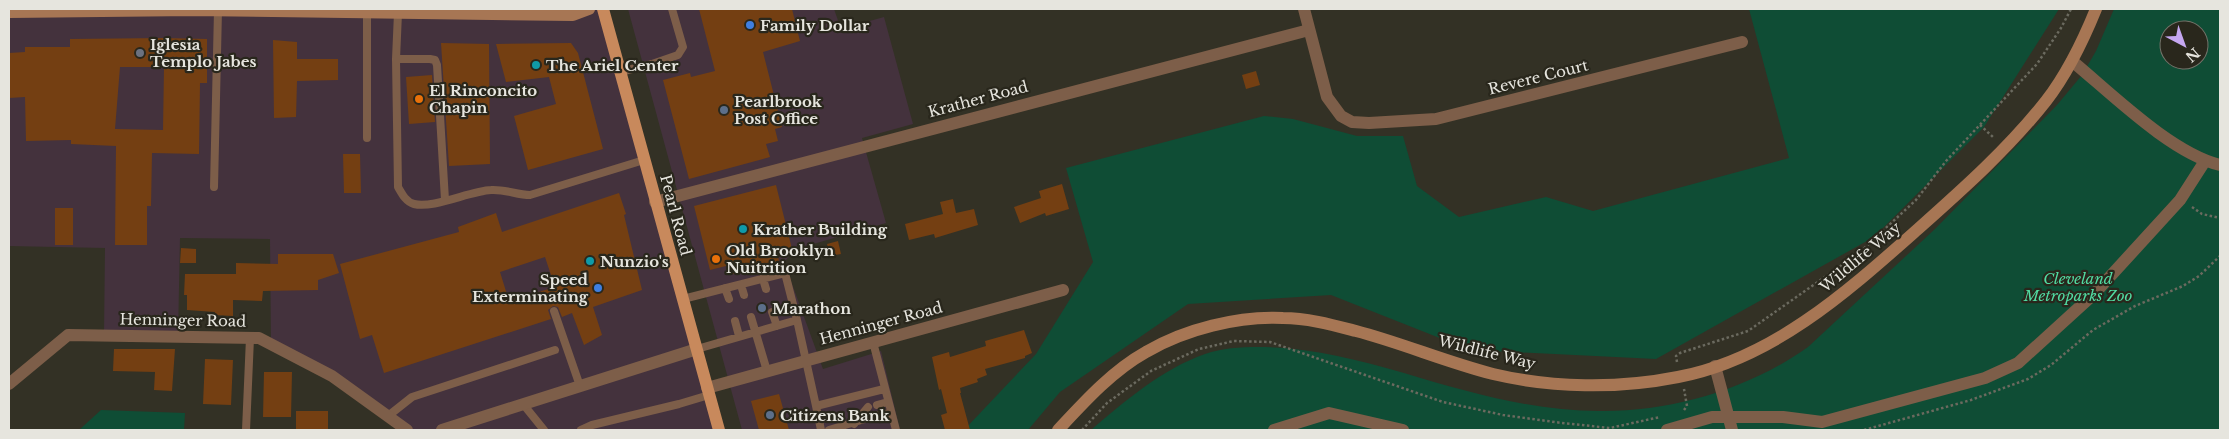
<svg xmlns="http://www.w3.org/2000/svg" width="2229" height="439" font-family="'Libre Baskerville',serif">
	<rect width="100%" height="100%" fill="#333125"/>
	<path fill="#44323d" d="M 194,9 L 603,9 L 719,430 L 407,430 L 271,344 L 270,239 L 180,238 L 178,337 L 104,335 L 105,248 L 9,246 L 9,12 Z
		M 628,9 L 834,9 L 841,29 L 884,17 L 913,124 L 862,138 L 886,223 L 796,249 L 784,262 L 823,369 L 881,351 L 900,430 L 742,430 Z"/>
	<path fill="#0f4d35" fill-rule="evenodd" d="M 1749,9 L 2059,9 L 1984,127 L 1874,237 L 1656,359 L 1470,350 L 1331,295 L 1188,304 L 1060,392 L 1028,430 L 964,430 L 1036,354 L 1093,262 L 1066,168 L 1264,116 L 1293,119 L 1357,136 L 1403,136 L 1417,186 L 1459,217 L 1546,197 L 1593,211 L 1789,158 Z
		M 2114,9 L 2220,9 L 2220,430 L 1091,430 C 1125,401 1162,369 1205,354 C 1222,348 1240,347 1258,347 C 1309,347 1355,359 1404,373 C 1467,392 1533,411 1599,411 C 1672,412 1749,389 1808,347 L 1935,229 L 2057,105 L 2082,75 L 2096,51 ZM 2169,30 L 2199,30 L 2199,60 L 2169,60 Z
		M 101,410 L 185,413 L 184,430 L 79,430 Z"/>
	<path fill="#743f12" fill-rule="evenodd" d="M 699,9 L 792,9 L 800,41 L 763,52 L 782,127 L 775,129 L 778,141 L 766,144 L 770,157 L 689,179 L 663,80 L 690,73 L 691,77 L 715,71 Z
		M 164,38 L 207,39 L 207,83 L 200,83 L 199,154 L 152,153 L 151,206 L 147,206 L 147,245 L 115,245 L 116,146 L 71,144 L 71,140 L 26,141 L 25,97 L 9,98 L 9,53 L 25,52 L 25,47 L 70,47 L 70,39 ZM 120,67 L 164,67 L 163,130 L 115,129 Z
		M 273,40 L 297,42 L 297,59 L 338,59 L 338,80 L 297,81 L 296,117 L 274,118 Z
		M 441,43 L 489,44 L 490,164 L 449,166 Z
		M 571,43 L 578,53 L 603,149 L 528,170 L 514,116 L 556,104 L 549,77 L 506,82 L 496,44 Z
		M 1256,71 L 1260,85 L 1246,89 L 1242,75 Z
		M 432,75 L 435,122 L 409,124 L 406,77 Z
		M 343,154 L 360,154 L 361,193 L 344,193 Z
		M 1062,184 L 1069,209 L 1046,216 L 1045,213 L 1020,223 L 1014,207 L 1041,198 L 1039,191 Z
		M 776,185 L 792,249 L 777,253 L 779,261 L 729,275 L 726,266 L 710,270 L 694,206 Z
		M 619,193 L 626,214 L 624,215 L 642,290 L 593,307 L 602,335 L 584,345 L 572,313 L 562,317 L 558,307 L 553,306 L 548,310 L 551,319 L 384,373 L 372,335 L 360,339 L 340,264 L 459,232 L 458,227 L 496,213 L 502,232 ZM 545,257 L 555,287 L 509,301 L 500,272 Z
		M 953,199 L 956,213 L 974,209 L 978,225 L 935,238 L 934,234 L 909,240 L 905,224 L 943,214 L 940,202 Z
		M 55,208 L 73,208 L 73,245 L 55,245 Z
		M 838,241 L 841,254 L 830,256 L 827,244 Z
		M 181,248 L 196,249 L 196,263 L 180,263 Z
		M 278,254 L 333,254 L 339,273 L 318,280 L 318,290 L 263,291 L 262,301 L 233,300 L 233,316 L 214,315 L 215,312 L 187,310 L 187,295 L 184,295 L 185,274 L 236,274 L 236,263 L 278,264 Z
		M 1024,330 L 1032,353 L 1025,356 L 1025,358 L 985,369 L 987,375 L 977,379 L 978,382 L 960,388 L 961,393 L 960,393 L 970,430 L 945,430 L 941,415 L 947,413 L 941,389 L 939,390 L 932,357 L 949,352 L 950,357 L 986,346 L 985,341 Z
		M 114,349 L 175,349 L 172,391 L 154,390 L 155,372 L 113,371 Z
		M 205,359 L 233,360 L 231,405 L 203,404 Z
		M 264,372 L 292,372 L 291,417 L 263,417 Z
		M 779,394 L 789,430 L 759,430 L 751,401 Z
		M 296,411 L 328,411 L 328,430 L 296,430 Z"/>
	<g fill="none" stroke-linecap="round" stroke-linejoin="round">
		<path stroke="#6b6a5f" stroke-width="2.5" stroke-dasharray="2.5 2.5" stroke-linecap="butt" d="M 1980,125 L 1994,138
			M 2192,207 L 2202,214 L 2220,218
			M 1677,362 L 1676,356 L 1680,353 L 1748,331 L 1859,253 L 1916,200 L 1946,161 L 2037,64 L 2061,28 L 2071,9
			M 1684,410 L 1687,406 L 1684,389
			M 1082,430 L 1107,403 L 1151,371 L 1199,349 L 1234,341 L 1270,342 L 1443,402 L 1503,415 L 1562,423 L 1610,428 L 1660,417
			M 1864,430 L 1971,400 L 2028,379 L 2051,365 L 2093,330 L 2135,306 L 2183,286 L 2199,276 L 2220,256"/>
		<path stroke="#7d5e49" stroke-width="8" d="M 398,13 L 396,59 L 398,187 C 402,194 406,202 414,204 C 433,209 470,191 491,190 C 505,189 517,195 530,195 L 644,160
			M 396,59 L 430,59 L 435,60 L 437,65 L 445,200
			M 620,72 L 652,64 L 678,55 L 683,47 L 672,9
			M 367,138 L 367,13
			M 214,187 L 218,10
			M 763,279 L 766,289
			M 741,285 L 744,295
			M 725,288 L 729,299
			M 683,299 L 785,273 L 797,320
			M 554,311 L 580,386
			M 772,312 L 777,326
			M 751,317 L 767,371
			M 735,321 L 739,336
			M 873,342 L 896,430
			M 697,349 L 797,320 L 816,406 L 884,389
			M 523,404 L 544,430
			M 877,405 L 888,402
			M 816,406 L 821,430
			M 879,415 L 891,413
			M 388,416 L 412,397 L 555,350
			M 854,424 L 868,407
			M 246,430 L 250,338
			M 581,430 L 592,425 L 679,404 L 709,395
			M 829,430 L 871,417"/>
		<path stroke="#7d5e49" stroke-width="12" d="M 1304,9 L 1327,97 L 1341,116 L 1352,122 L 1369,123 L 1436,119 L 1742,42
			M 2072,61 C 2112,94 2171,153 2220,165
			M 655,202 L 1309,30
			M 1715,366 L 1732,430
			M 9,384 L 68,335 L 259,338 L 332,376 L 407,430
			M 707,388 L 1063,290
			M 442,430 L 697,349
			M 1274,430 L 1329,413 L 1403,430
			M 1667,430 L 1712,417 L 1783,417 L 1822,422 L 1985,378 L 2018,363 L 2095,293 L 2180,200 L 2205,161"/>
		<path stroke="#a77654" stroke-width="12" d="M 9,12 L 194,10 L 573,15 L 589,9
			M 1058,430 C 1084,402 1112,371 1146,352 C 1185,329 1238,316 1283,318 C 1308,318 1333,325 1356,331 C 1402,343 1446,362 1493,374 C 1552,388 1618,389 1678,377 C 1773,359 1848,291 1918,229 C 1963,189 2009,148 2046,101 C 2067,74 2083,41 2096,9"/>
		<path stroke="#c8895c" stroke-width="12" d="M 603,9 L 719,430"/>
	</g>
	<g fill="#3f7fe0" stroke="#29271c" stroke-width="2">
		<circle cx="750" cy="25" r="5"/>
		<circle cx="598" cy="288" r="5"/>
	</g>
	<circle fill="#6b7280" stroke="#29271c" stroke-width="2" cx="140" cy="53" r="5"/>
	<g fill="#0f9aa8" stroke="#29271c" stroke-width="2">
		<circle cx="536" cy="65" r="5"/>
		<circle cx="743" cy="229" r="5"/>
		<circle cx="590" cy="261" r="5"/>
	</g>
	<g fill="#e8710a" stroke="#29271c" stroke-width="2">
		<circle cx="419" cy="99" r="5"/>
		<circle cx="716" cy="259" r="5"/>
	</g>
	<g fill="#5c6f8a" stroke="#29271c" stroke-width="2">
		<circle cx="724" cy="110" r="5"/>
		<circle cx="762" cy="308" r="5"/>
		<circle cx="770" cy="415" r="5"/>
	</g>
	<g text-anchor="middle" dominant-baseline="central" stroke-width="4.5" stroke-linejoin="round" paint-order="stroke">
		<g font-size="15" font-weight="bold" fill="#e6e5de" stroke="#29271c" text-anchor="start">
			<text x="760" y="25">Family Dollar</text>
			<text x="150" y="44">Iglesia<tspan x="150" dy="17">Templo Jabes</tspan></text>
			<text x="546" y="65">The Ariel Center</text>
			<text x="429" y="90">El Rinconcito<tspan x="429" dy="17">Chapin</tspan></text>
			<text x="734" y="101">Pearlbrook<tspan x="734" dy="17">Post Office</tspan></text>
			<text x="753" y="229">Krather Building</text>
			<text x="726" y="250">Old Brooklyn<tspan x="726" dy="17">Nuitrition</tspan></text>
			<text x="600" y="261">Nunzio's</text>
			<text x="588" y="279" text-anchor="end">Speed<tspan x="588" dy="17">Exterminating</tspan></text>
			<text x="772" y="308">Marathon</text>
			<text x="780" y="415">Citizens Bank</text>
		</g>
		<g font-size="15" fill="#e6e5de" stroke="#29271c">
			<text transform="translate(1538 77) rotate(-14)">Revere Court</text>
			<text transform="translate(978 99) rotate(-15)">Krather Road</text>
			<text transform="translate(676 215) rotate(75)">Pearl Road</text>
			<text transform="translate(1860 257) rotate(-40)">Wildlife Way</text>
			<text transform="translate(183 320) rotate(1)">Henninger Road</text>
			<text transform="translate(881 323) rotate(-15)">Henninger Road</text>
			<text transform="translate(1487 352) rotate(14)">Wildlife Way</text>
		</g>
		<g font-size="15" font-style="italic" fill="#51dba2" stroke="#29271c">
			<text x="2078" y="278">Cleveland<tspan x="2078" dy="17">Metroparks Zoo</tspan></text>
		</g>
	</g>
	<rect width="2229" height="439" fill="none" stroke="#e6e5de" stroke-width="20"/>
	<g transform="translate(2184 45) rotate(139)"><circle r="24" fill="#29271c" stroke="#75736a"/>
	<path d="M0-4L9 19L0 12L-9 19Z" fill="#c5a7f1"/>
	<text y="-8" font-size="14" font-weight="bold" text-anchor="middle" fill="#e6e5de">N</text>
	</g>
</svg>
